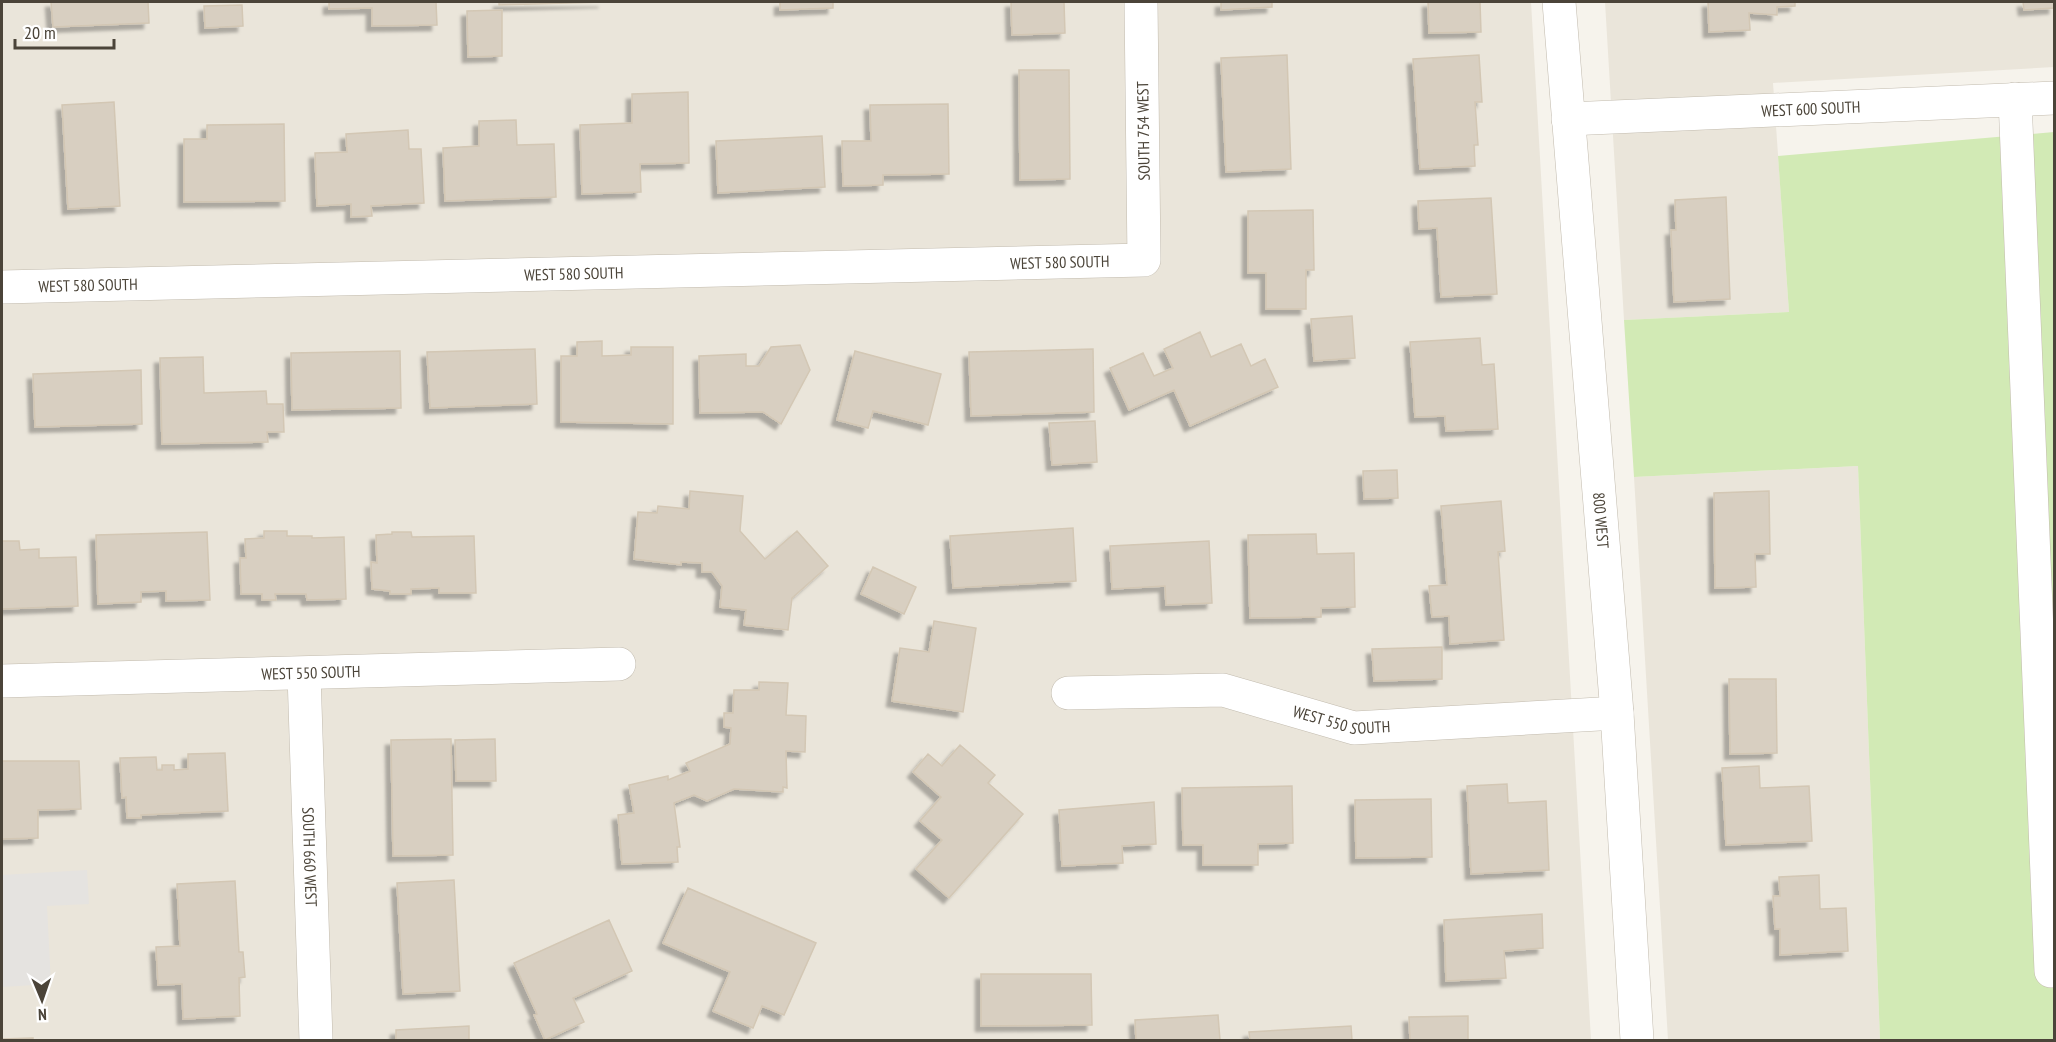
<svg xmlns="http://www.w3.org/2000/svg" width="2056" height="1042" font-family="'PT Sans Narrow',sans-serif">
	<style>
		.residential { fill: #eae5da }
		.green { fill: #d2eab5 }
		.parking { fill: #e5e3e0 }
		.building { fill: #d8cfc1; stroke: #d3c7b4; stroke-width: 1.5; filter: url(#shadow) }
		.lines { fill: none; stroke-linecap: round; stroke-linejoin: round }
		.minor-casing { stroke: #c2bbae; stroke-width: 34 }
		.tertiary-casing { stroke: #c2bbae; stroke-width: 34 }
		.minor { stroke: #fff; stroke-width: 33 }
		.tertiary { stroke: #fff; stroke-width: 33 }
		.labels { text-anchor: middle; stroke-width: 5; stroke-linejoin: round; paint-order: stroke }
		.street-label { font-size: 16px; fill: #4b4439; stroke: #fff }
	</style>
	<defs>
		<filter id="shadow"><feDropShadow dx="-5.5" dy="5.5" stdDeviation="1.5" flood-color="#0004"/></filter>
	</defs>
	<rect width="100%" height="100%" fill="#f6f3ec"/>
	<path class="residential" d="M2,2H1531L1591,1040H2Z
		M1605,2H2054V67L1773,83L1789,312L1624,320Z
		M1858,466L1880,1040H1668L1634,477Z"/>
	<path class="green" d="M2054,132V1040H1880L1858,466L1634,477L1624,320L1789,312L1778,156Z"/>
	<path class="parking" d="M87,870L89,904L47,906L51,984L2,987V875Z"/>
	<path class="building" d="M51,2H148L149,23L53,27Z
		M329,2H436L437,25L372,26V8L329,9Z
		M499,2H604L499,5Z
		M780,2H833V8L780,10Z
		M1011,2H1064L1065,33L1012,35Z
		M1221,2H1272V7L1221,10Z
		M1428,2H1480L1481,32L1429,33Z
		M1708,2H1795V6L1777,7V15L1749,13L1750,30L1709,32Z
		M2023,2H2054V8L2024,10Z
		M242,5L243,26L205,28L204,6Z
		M502,10V56L468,57L467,11Z
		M1287,55L1291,169L1226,172L1221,58Z
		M1479,55L1482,102H1475L1478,145H1474L1475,166L1420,169L1413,59Z
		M1019,70H1069L1070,179L1020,180Z
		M688,92L689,163L640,164L641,192L582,194L580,125L632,123V94Z
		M114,102L120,206L68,209L62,105Z
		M948,104L949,174L883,175V185L843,186L842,141H871L870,105Z
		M516,120L517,145L554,144L556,197L445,201L443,148L479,146V121Z
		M284,124L285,201L184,202V139H207V125Z
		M408,130L409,149H421L424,203L371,206L372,216L351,217V204L317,206L315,153L347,152L346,134Z
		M822,136L825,187L718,193L716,141Z
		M1726,197L1730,299L1674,302L1671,230H1676L1675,200Z
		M1491,198L1497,294L1441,297L1437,228L1419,229L1418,201Z
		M1313,210L1314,270H1306V309H1266V273H1248V211Z
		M1352,316L1355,358L1314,361L1311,319Z
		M1200,332L1211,357L1241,344L1251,366L1265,359L1278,387L1190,426L1174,390L1129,410L1110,368L1143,353L1154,376L1173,368L1164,349Z
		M1480,338L1482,365L1494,364L1498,429L1446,431L1445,416L1415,417L1410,342Z
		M602,341V356L631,355V347H673V424L561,422V356H577V342Z
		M800,345L810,370L781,424L763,412L700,413L699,356L746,354V366H759L771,347Z
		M535,349L537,404L430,408L427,352Z
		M1093,349L1094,412L971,416L969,352Z
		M400,351L401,408L292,410L291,353Z
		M855,351L941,374L928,425L873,411L868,428L837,420Z
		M203,357L204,393L266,391L267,404H283L284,432H267L268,442L162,444L160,358Z
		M141,370L142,424L35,427L33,374Z
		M1095,421L1097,462L1052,465L1049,423Z
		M1397,470L1398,498L1364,499L1363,471Z
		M690,491L743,496L740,531L765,559L797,531L828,566L792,598L788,630L744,625L746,610L720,607L722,586L712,572H702V563L681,562V565L634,559L638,512L657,513L658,506L689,509Z
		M1769,491L1770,554H1755L1756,587L1715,588L1714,493Z
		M1501,501L1505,551L1498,552L1504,640L1450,644L1449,616L1432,617L1429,586L1447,585L1441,506Z
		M1073,528L1076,581L953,588L950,536Z
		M264,531H287V536H312V538L344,537L346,599L307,600L306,594H275L276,600H262V594H241L240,558H246L245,539L264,538Z
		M207,532L210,600L166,601V591L141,592V602L98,604L96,535Z
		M392,532H411L412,537L474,536L476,593H439V588L411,589V594H390V591L372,589L371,562L377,563L376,535L392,534Z
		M1316,534L1317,554L1354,553L1355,607L1321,608V617L1250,618L1248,535Z
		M2,541H19L20,550L39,549V558L76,557L78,606L2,609Z
		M1209,541L1212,603L1166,605L1165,586L1112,589L1110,546Z
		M873,567L916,587L904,614L861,594Z
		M934,621L976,628L963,712L892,701L900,648L929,652Z
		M1442,647V679L1374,681L1372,649Z
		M1729,679H1776L1777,753L1730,754Z
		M759,682L788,683L786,715L806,716L805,752L786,751L787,788L783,787V792L734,789L707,801L694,795L674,803L680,847H677L678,862L622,864L618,815L634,813L629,785L668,776V780L690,771L686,763L730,744L731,728L724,727V713H733L734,690H759Z
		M451,739L453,855L393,856L391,740Z
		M495,739L496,781H456L455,740Z
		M960,745L995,775L988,783L1023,814L949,898L916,869L942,840L920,821L941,797L913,772L928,754L942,766Z
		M225,753L228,811L141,815V818H127L126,797L122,798L120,758L156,757L157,770H162V765H174V770L188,769V754Z
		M2,761H79L81,809L38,810V838L2,839Z
		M1759,766L1760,788L1809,786L1812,841L1726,845L1722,768Z
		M1507,784L1508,803L1546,801L1549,870L1471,874L1467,786Z
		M1292,786L1293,843L1258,844V865H1203V845H1183L1182,788Z
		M1431,799L1432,857L1356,858L1355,800Z
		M1154,802L1156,844L1122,846L1123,863L1062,866L1059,810Z
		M1819,875L1820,909L1846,908L1848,951L1780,955V929H1775L1773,896H1780L1779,877Z
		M454,880L460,991L403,994L397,883Z
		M235,881L239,952H243L245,977L239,978L240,1016L183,1019L182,984L158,985L156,947L180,946L177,884Z
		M688,888L816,943L784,1015L762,1006L753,1028L713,1011L730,972L663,943Z
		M1542,914L1543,948L1504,951L1506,978L1446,981L1444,920Z
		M609,920L632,971L573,998L584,1022L545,1040L534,1015L537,1014L514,963Z
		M981,974H1091L1092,1025L981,1026Z
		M1218,1015L1220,1040H1136L1135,1020Z
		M1468,1016V1040H1410L1409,1017Z
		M469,1026V1040H396V1030Z
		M1351,1026L1352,1040H1250L1249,1032Z
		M33,1038V1040H2V1039Z"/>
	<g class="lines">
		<g class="minor-casing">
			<g id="minor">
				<path d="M2015,99L2051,971"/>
				<path id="s1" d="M2,287L1144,260L1141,2"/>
				<path id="s2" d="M304,674L316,1040"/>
				<path id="s3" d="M2,681L619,664"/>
				<path id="s4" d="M1068,693L1223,690L1354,728L1617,713"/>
			</g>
		</g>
		<g class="tertiary-casing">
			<g id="tertiary">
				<path id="s5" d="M1559,2L1617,713L1637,1040"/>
				<path id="s6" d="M1568,119L2054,98"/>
			</g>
		</g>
		<use href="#minor" class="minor"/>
		<use href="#tertiary" class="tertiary"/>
	</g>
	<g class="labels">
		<g class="street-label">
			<text dy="6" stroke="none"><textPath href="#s6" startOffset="243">WEST 600 SOUTH</textPath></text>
			<text transform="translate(1143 131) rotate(-91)" y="6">SOUTH 754 WEST</text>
			<text dy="6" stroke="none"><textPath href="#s1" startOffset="1058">WEST 580 SOUTH</textPath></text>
			<text dy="6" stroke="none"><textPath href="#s1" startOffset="572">WEST 580 SOUTH</textPath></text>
			<text dy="6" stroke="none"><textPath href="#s1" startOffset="86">WEST 580 SOUTH</textPath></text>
			<text dy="6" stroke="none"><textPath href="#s5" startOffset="520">800 WEST</textPath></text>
			<text dy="6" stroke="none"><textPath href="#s3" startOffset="309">WEST 550 SOUTH</textPath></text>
			<text dy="6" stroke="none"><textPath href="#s4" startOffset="278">WEST 550 SOUTH</textPath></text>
			<text dy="6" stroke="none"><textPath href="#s2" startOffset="183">SOUTH 660 WEST</textPath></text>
		</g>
	</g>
	<rect width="2056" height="1042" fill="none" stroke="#4b4439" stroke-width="6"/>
	<g transform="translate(42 1000) rotate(178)" stroke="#ffffff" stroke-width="4.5" paint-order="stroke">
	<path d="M0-4.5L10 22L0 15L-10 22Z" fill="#4b4439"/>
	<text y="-9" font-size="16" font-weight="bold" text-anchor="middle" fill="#4b4439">N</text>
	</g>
	<path d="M15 39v9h99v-9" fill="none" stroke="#4b4439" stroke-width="3"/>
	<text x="24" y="39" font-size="18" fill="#4b4439" stroke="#ffffff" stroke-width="4.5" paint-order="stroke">20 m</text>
</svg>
